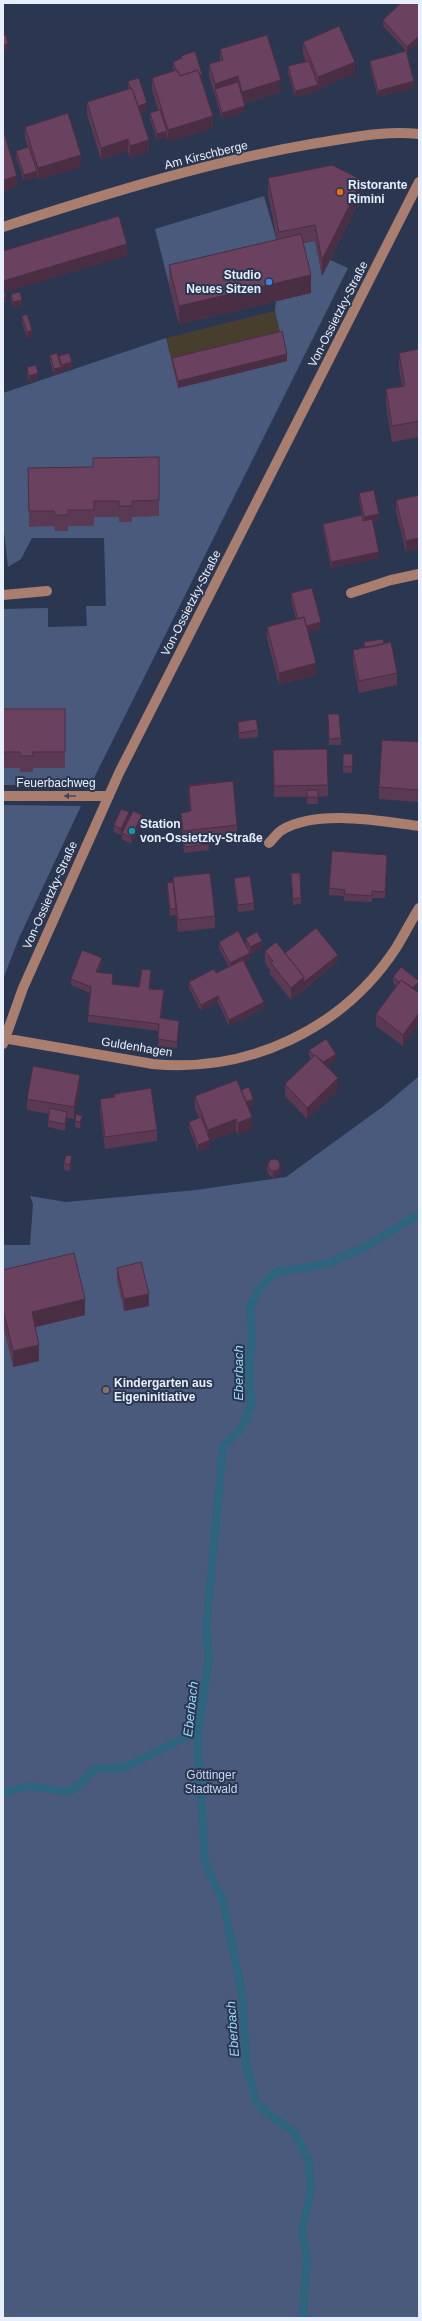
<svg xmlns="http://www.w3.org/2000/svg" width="422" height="2321" font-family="Helvetica,sans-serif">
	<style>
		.industrial { fill: #483e2d }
		.green { fill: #495a7d }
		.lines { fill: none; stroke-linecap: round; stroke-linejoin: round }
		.stream { stroke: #2d657e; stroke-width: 8 }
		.minor { stroke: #a97e6f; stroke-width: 10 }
		.wall { fill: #5b3953 }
		.shaded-wall { fill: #4a2e43 }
		.building { fill: #6a4260; stroke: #4a2e43 }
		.oneway { fill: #444557 }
		.food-dot { fill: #e8710a; stroke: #2b3751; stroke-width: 1.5 }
		.shop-dot { fill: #3f7fe0; stroke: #2b3751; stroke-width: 1.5 }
		.culture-dot { fill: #0f9aa8; stroke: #2b3751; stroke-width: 1.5 }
		.education-dot { fill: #8d6e63; stroke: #2b3751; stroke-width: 1.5 }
		.labels { text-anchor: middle; stroke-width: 4; stroke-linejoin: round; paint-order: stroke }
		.street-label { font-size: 12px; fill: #e8effc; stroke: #2b3751 }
		.poi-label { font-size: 12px; font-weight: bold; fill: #e8effc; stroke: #2b3751; text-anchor: start }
		.park-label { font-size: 12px; fill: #cbd8f3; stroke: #2b3751 }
		.water-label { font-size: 13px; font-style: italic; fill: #98dafb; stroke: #2b3751 }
	</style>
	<rect width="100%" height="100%" fill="#2b3751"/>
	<path class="industrial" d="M275,311L287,361L178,388L166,338Z"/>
	<path class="green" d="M264,196L279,248L315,241L322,275L330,260L348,268L93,780L89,785H3V609L48,608V627L87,626L86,606H106L104,538H32L21,559L8,567L3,523V393L166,338L178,387L287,361L275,311L276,301L179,324L155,229Z
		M3,805L81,806L19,938L3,979Z
		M419,1076V2318H3V1245H30L33,1204L30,1196L66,1202L196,1190L286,1177L385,1105Z"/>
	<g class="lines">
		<path class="stream" d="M3,1793L28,1786L69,1792L80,1784L94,1769L126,1767L198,1731
			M305,2318L303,2311L307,2257L302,2230L311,2190L309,2160L293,2131L268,2114L256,2101L247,2068L242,1993L223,1901L205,1863L198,1748V1731L209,1658L206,1629L223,1447L242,1427L251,1406L249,1367L252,1340L250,1308L259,1289L276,1272L326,1264L367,1246L419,1214"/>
		<path class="minor" d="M3,227C105,194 211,161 317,143C351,138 385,130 419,134
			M351,593L391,580L419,574
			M3,595L47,591
			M3,796H109
			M269,843C273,839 277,833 282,830C317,809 380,821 419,826
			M3,1038L153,1064C249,1073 343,1029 396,948C404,935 411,921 419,908
			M3,1044L23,988L119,773L419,182"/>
	</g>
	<path class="wall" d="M419,3V42L407,53V52L414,88L378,97L370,67V61L406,51L383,26V20Z
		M303,42L355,74L318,89V91L295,97L288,72V66L306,61L303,53Z
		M220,49L281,92L244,103L245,112L222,119L209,76V64L220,61Z
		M181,56L202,81L213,128L168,142L167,136V137L157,140L150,119V113L158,110L152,90V78L174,71L173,68V62L181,59Z
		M128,81L147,110L140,112L149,152L130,158L128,151L101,160L87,114V102L128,89Z
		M25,127L81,167L38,180L37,177L24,181L16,157V151L28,147L25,139Z
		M268,178L362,196L322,276L315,241L303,243L311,293L179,324L169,284V265L277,240L268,194Z
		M11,294L22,306L13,308L11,300Z
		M22,316L32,337L27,338L22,322Z
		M419,349V437L392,442L386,405V389L402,386L399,369V353Z
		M50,355L59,361V356L72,368L62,371L61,367V373L54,375L50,361Z
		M172,358L287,361L178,388L172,364Z
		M27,367L38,380L29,382L27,374Z
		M159,457V516L132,517V522H119V517H94V526H68V531H55L54,526L29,527L28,468L93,467Z
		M359,493L379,520L372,522L379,558L331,568L323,530V524L363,521L359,500Z
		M419,495L406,552L396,512V500Z
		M291,593L321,629L308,632L316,675L279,685L267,638V627L296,619L291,600Z
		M364,642L384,644L397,673V685L359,693L353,662V650L364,648Z
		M3,709H65V768H33V772H20V768H3Z
		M328,714L341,738V745H329Z
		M238,722L258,730V737L239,739L238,728Z
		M419,742V796V795L418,802L379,799V787Z
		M343,754L353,761L352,773H343Z
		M273,762L328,785V796L318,797V804H307V797H274Z
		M212,783L237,825V837L208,840L209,850L184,853L181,824V813L190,812L188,785Z
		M129,819L122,833L142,822L131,844L122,839V833L121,835L114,832V825Z
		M387,861L385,898H372V902L344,901V896L329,895V888Z
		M291,873L301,898V904L293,905Z
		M173,877L215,916V928L178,932L176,913V915L170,916L167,889V883L173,882Z
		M234,878L254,903V910L238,912L234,884Z
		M246,938L262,948L250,954L246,944Z
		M219,942L250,959L244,962L264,1008L229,1026L218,1002L201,1011L189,988V982L216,973L229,967L219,948Z
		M265,951L285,953L338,961L291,1000L270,974V970L265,963Z
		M102,964L99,972L113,981V984L139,987L151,976L150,989L164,997L161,1018L179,1027L177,1048L158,1046L159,1031L88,1022V1015L90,993L71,985V979Z
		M393,977L419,987L416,990L403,1046L376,1026V1014L396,986L393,983Z
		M309,1050L336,1060L326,1066L338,1090L307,1119L285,1096V1084L311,1059L309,1056Z
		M80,1087L74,1119L67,1118L65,1131L48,1127V1121L49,1114L27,1110V1099Z
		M241,1090L253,1106L248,1108L252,1129L238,1135L236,1131L210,1141V1147L198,1151L189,1128V1122L199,1118L195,1108V1096Z
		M100,1099L157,1130V1141L105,1149L100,1111Z
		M75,1121L82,1122L80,1129L75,1127Z
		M64,1163H72L70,1171L64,1170Z
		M267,1164L281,1172L278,1176L273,1178L269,1175L267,1170Z
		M117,1268L149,1306L124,1311L117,1280Z
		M3,1270L85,1315L35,1327L39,1361L13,1367L3,1325Z"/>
	<path class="shaded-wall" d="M419,36V42L407,53V47Z
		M8,44V50L3,52V45Z
		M355,62V74L318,89V91L295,97V91L318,85V77Z
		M202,74V81L180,88V82Z
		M238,76V88L215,89V84Z
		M281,80V92L242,103V92Z
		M414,81V88L378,97V91Z
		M147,103V110L136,113V107Z
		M245,106V112L222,119V113Z
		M213,116V128L168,142V130Z
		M167,131V137L157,140V134Z
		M128,139V151L101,160V148Z
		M149,140V152L130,158V146Z
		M81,155V167L38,180V168Z
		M37,171V177L24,181V175Z
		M17,176V187L3,192V180Z
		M362,180V196L322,276V260Z
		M127,244V256L3,293V281Z
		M311,275V293L179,324V306Z
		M6,297V303L3,304V298Z
		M22,300V306L13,308V302Z
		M32,330V337L27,338V332Z
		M287,354V361L178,388V381Z
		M72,362V368L62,371V365Z
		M61,367V373L54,375V369Z
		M38,373V380L29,382V376Z
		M379,514V520L364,524V517Z
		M419,538V549L406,552V541Z
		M379,552V558L331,568V562Z
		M321,622V629L305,633V627Z
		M316,663V675L279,685V673Z
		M129,812V819L121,835V829Z
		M142,815V822L131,844V837Z
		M262,941V948L250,954V947Z
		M250,953V959L230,970V963Z
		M338,955V961L304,988V982Z
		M102,958V964L96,978V972Z
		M151,970V976L149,995V989Z
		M304,977V988L291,1000V988Z
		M419,981V987L410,997V991Z
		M164,990V997L160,1025V1018Z
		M218,996V1002L201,1011V1005Z
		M264,1002V1008L229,1026V1020Z
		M419,1013V1025L403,1046V1035Z
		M179,1021V1027L177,1048V1042Z
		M336,1054V1060L320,1071V1064Z
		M80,1075V1087L74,1119V1107Z
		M338,1078V1090L307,1119V1108Z
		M253,1099V1106L244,1109V1103Z
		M67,1112V1118L65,1131V1124Z
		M82,1116V1122L80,1129V1122Z
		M252,1117V1129L238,1135V1123Z
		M236,1119V1131L210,1141V1147L198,1151V1145L208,1141V1130Z
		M72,1156V1163L70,1171V1165Z
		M281,1165V1172L278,1176L273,1178V1171Z
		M149,1294V1306L124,1311V1299Z
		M85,1299V1315L32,1328V1312Z
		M39,1345V1361L13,1367V1351Z"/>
	<path class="building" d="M401,3H419V36L407,47L383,20Z
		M339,26L355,62L318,77L303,42Z
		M6,35L8,44L3,45V36Z
		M267,35L281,80L242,92L238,76L215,84L209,64L223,60L220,49Z
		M195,51L202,74L200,75L198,70L180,76L177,70H176L173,62L182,58L181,56Z
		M406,51L414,81L378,91L370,61Z
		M309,61L318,85L295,91L288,66Z
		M177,70L180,76L198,70L213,116L168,130L152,78Z
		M139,78L147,103L138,106L132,88H130L128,81Z
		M238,82L245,106L222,113L215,89Z
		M132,88L149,140L130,146L128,139L101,148L87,102Z
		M160,110L167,131L157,134L150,113Z
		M68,113L81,155L38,168L25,127Z
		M3,133H4L17,176L3,180Z
		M29,147L37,171L24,175L16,151Z
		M332,165L362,180L322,260L315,225L279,232L268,178Z
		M119,216L127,244L3,281V251Z
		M301,234L311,275L179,306L169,265Z
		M3,286L6,297L3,298Z
		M20,292L22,300L13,302L11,294Z
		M27,314L32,330L27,332L22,316Z
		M282,331L287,354L178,381L172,358Z
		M419,349V421L392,426L386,389L405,386L399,353Z
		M57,353L61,367L54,369L50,355Z
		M69,353L72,362L62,365L59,356Z
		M36,365L38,373L29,376L27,367Z
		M159,457V500L132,501V506H119V501H94V510H68V515H55L54,511H29L28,468L93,467V458Z
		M374,490L379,514L364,517L359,493Z
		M419,495V538L406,541L396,500Z
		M362,515L363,521L372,519L379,552L331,562L323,524Z
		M312,588L321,622L306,626L304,617L298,619L291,593Z
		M304,617L316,663L279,673L267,627Z
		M383,639L384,644L365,648L364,642Z
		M391,642L397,673L359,681L353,650Z
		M3,709H65V752H33V756H20V752H3Z
		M328,714H339L341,738L329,739Z
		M256,719L258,730L239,733L238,722Z
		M382,740L419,742V780L418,790L379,787Z
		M327,749L328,785L274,786L273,750Z
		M343,754H353L352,767L343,766Z
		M233,781L237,825L183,831L181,813L191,811L189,786Z
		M212,782V783L189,786V791L188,785Z
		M307,790H318V797H307Z
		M121,809L129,812L121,829L114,825Z
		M133,811L142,815L131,837L122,833Z
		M208,834L209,844L184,847L183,837Z
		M332,851L387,855L385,892L372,891V896L344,894L345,890L329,888Z
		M210,873L215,916L178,920L173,877Z
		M291,873H300L301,898L293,899Z
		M250,876L254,903L238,905L234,878Z
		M173,882L176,909H170L167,883Z
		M316,928L338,955L304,982V977L285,953Z
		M238,931L250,953L230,963L219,942Z
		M257,932L262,941L250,947L246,938Z
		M276,942L304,977L291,988L270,962L273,961L265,951Z
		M82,950L102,958L96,972L113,974L112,984L139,987L142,969L151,970L149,989L164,990L160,1018L179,1021L177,1042L158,1039L159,1024L88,1015L91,987L71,979Z
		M243,960L264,1002L229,1020L218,996L201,1005L189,982L214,969L216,973Z
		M401,967L419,981L413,988L401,980L399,982L393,977Z
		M401,980L419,993V1013L403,1035L376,1014Z
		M326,1039L336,1054L323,1062L315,1055L314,1056L309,1050Z
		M315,1055L338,1078L307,1108L285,1084Z
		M33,1066L80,1075L74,1107L27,1099Z
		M237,1080L252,1117L238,1123L236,1119L208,1130L195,1096Z
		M249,1087L253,1099L246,1102L241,1090Z
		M151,1088L157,1130L105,1137L100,1099L115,1097L114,1094Z
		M50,1108L67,1112L65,1124L48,1121Z
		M76,1114L82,1116L80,1122L75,1121Z
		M201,1117L210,1140L198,1145L189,1122Z
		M66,1155L72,1156L70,1165L64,1163Z
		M268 1165a6 6 0 1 1 12 0a6 6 0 1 1-12 0Z
		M74,1253L85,1299L32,1312L39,1345L13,1351L3,1309V1270Z
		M141,1262L149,1294L124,1299L117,1268Z"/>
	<defs><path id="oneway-solid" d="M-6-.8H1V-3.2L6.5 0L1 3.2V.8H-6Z"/></defs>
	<use class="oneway" href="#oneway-solid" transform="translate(70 796) rotate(180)"/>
	<circle class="food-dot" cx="340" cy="192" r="4"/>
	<circle class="shop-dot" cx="269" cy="282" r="4"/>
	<circle class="culture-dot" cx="132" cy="831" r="4"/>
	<circle class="education-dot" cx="106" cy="1390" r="4"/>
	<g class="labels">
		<g class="street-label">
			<text transform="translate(206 155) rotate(-14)" y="4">Am Kirschberge</text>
			<text transform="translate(338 314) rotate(-63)" y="4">Von-Ossietzky-Straße</text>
			<text transform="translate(191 603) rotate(-63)" y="4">Von-Ossietzky-Straße</text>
			<text x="56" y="787">Feuerbachweg</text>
			<text transform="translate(50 895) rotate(-66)" y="4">Von-Ossietzky-Straße</text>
			<text transform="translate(137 1047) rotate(9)" y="4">Guldenhagen</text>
		</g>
		<g class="poi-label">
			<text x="348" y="189">Ristorante<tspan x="348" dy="14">Rimini</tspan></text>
			<text x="261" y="279" text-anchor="end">Studio<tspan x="261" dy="14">Neues Sitzen</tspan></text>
			<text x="140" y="828">Station<tspan x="140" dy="14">von-Ossietzky-Straße</tspan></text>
			<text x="114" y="1387">Kindergarten aus<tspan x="114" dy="14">Eigeninitiative</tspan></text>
		</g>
		<g class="park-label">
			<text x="211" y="1779">Göttinger<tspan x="211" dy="14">Stadtwald</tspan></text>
		</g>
		<g class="water-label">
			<text transform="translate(238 1373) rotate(-90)" y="5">Eberbach</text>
			<text transform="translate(190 1709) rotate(-84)" y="5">Eberbach</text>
			<text transform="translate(232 2029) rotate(-94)" y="5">Eberbach</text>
		</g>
	</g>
	<rect width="422" height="2321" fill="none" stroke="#e8effc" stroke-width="8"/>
</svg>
